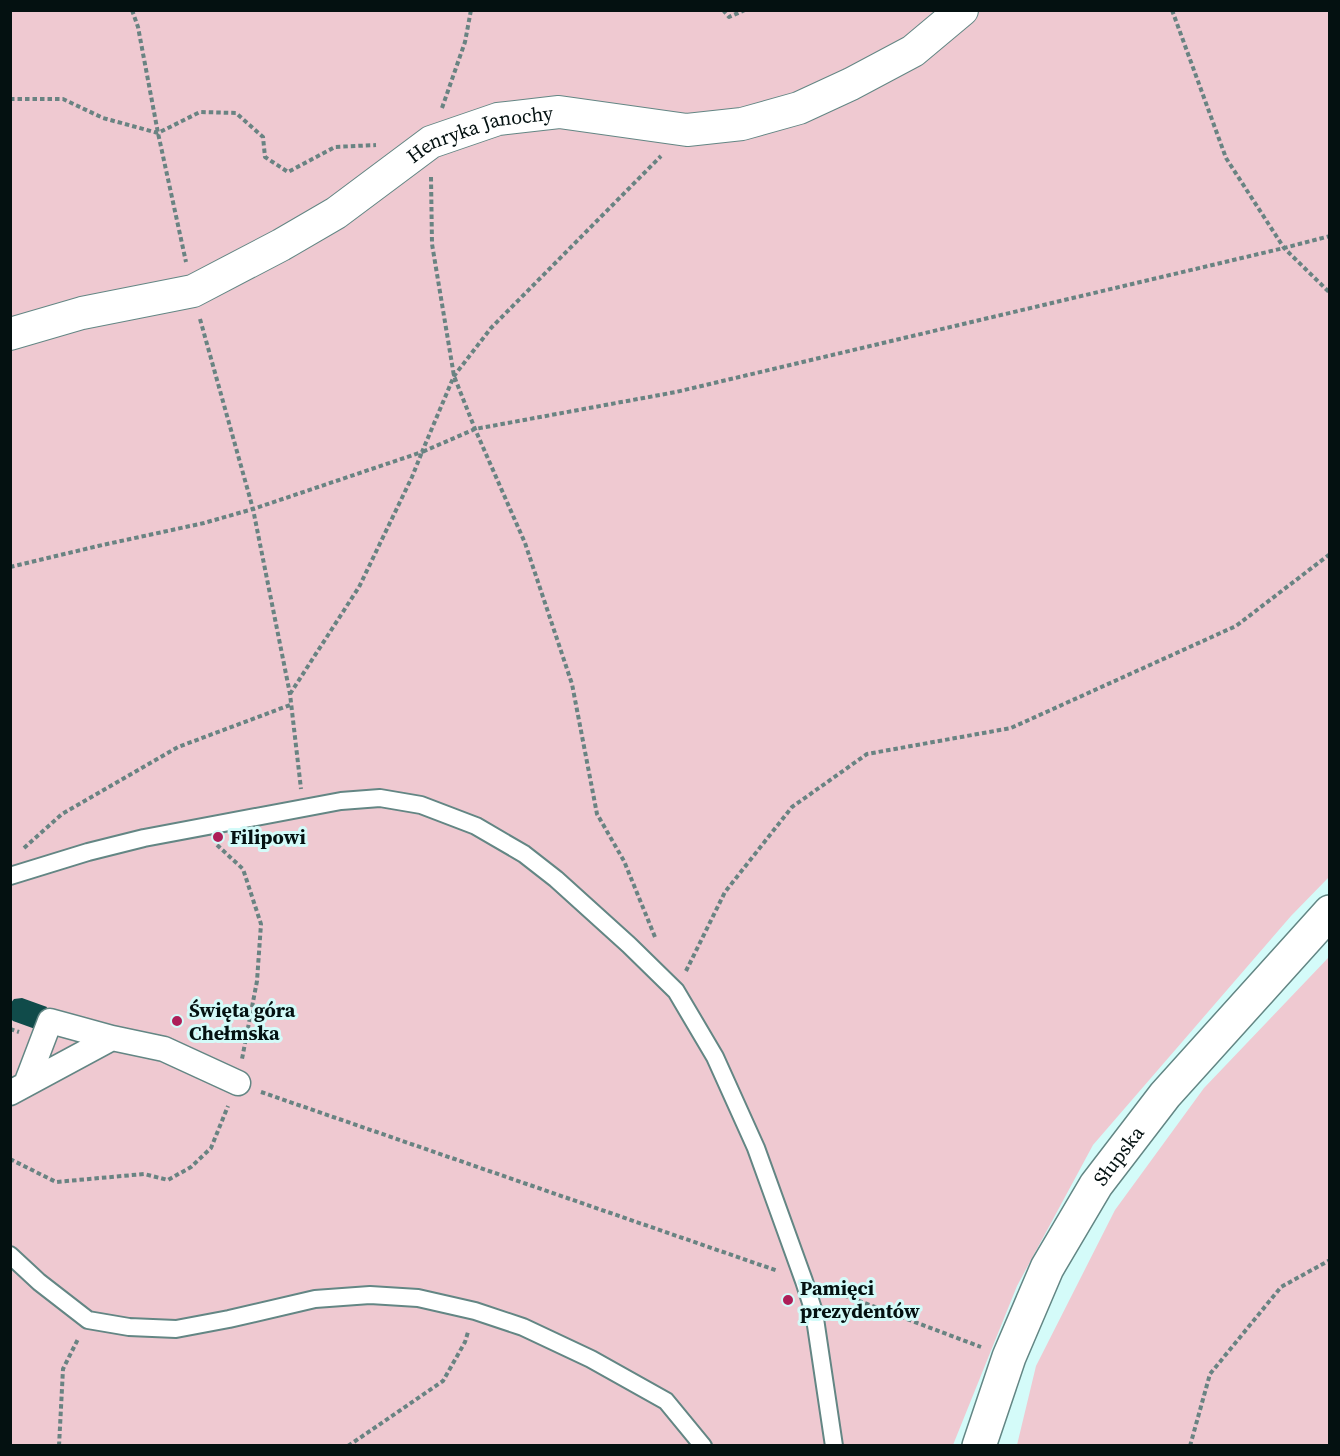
<svg xmlns="http://www.w3.org/2000/svg" width="1340" height="1456" font-family="'Source Serif 4',serif">
	<style>
		.green { fill: #efc9d1 }
		.building { fill: #104b4a }
		.lines { fill: none; stroke-linecap: round; stroke-linejoin: round }
		.service-casing { stroke: #638684; stroke-width: 20 }
		.pedestrian-casing { stroke: #638684; stroke-width: 27 }
		.minor-casing { stroke: #638684; stroke-width: 34 }
		.tertiary-casing { stroke: #638684; stroke-width: 36 }
		.path { stroke: #698382; stroke-width: 4; stroke-dasharray: 4.5 3; stroke-linecap: butt }
		.service { stroke: #fff; stroke-width: 16 }
		.pedestrian { stroke: #fff; stroke-width: 24 }
		.minor { stroke: #fff; stroke-width: 32 }
		.tertiary { stroke: #fff; stroke-width: 33 }
		.poi-dot { fill: #ad1e58; stroke: #d4fbf9; stroke-width: 2 }
		.labels { text-anchor: middle; stroke-width: 6; stroke-linejoin: round; paint-order: stroke }
		.street-label { font-size: 20px; fill: #041111; stroke: #d4fbf9 }
		.poi-label { font-size: 20px; font-weight: bold; fill: #041111; stroke: #d4fbf9; text-anchor: start }
	</style>
	<rect width="100%" height="100%" fill="#d4fbf9"/>
	<path class="green" d="M10,11H1329V877L1291,916L1093,1145L1017,1286L953,1445H11Z
		M1329,957V1445H1017L1036,1366L1115,1210L1204,1088Z"/>
	<path class="building" d="M22,998L47,1007L38,1030L13,1021L10,1018V1004L14,999Z"/>
	<g class="lines">
		<g class="service-casing">
			<path id="service" d="M10,876L88,852L144,838L341,801L380,798L421,805L476,826L524,854L556,879L629,945L676,991L715,1057L756,1148L804,1281L814,1312L834,1446
				M10,1255L39,1282L88,1320L129,1327L176,1329L229,1319L315,1299L370,1295L418,1298L475,1311L523,1327L591,1359L666,1401L703,1446"/>
		</g>
		<g class="pedestrian-casing">
			<path id="pedestrian" d="M26,1084L50,1021L112,1038
				M10,1093L112,1038L164,1049L238,1083"/>
		</g>
		<g class="minor-casing">
			<g id="minor">
				<path id="s1" d="M10,334L82,313L193,291L281,245L336,213L431,142L498,119L559,112L687,130L742,124L799,108L851,84L913,51L962,10"/>
			</g>
		</g>
		<g class="tertiary-casing">
			<g id="tertiary">
				<path id="s2" d="M979,1446L1009,1357L1047,1268L1096,1185L1165,1095L1330,912"/>
			</g>
		</g>
		<path class="path" d="M132,10L138,27L158,133L186,262
			M723,10L729,17L745,10
			M1172,10L1226,158L1284,248L1330,293
			M10,99H63L103,118L158,133L200,112L236,113L263,137L265,157L288,172L335,147L376,145
			M442,108L465,42L471,10
			M431,177L432,244L454,376L475,429L525,543L572,684L597,814L624,861L655,937
			M200,319L253,509L290,694L301,789
			M10,567L98,546L204,523L253,509L422,452L454,376L491,328L661,156
			M290,694L359,587L412,477L422,452L475,429L676,392L1284,248L1330,236
			M217,845L243,869L261,924L257,981L242,1059
			M24,848L62,814L178,747L290,705
			M686,971L725,892L792,807L867,754L1011,728L1236,626L1330,554
			M10,1029L19,1032
			M261,1092L778,1271
			M10,1159L56,1182L144,1174L168,1180L191,1167L211,1148L228,1106
			M830,1290L981,1347
			M59,1446L63,1369L78,1339
			M348,1446L443,1381L465,1342L468,1332
			M1190,1446L1210,1374L1281,1287L1330,1260"/>
		<use href="#service" class="service"/>
		<use href="#pedestrian" class="pedestrian"/>
		<use href="#minor" class="minor"/>
		<use href="#tertiary" class="tertiary"/>
	</g>
	<g class="poi-dot">
		<circle cx="218" cy="837" r="6"/>
		<circle cx="177" cy="1021" r="6"/>
		<circle cx="788" cy="1300" r="6"/>
	</g>
	<g class="labels">
		<g class="street-label">
			<text dy="7" stroke="none"><textPath href="#s1" startOffset="519">Henryka Janochy</textPath></text>
			<text dy="7" stroke="none"><textPath href="#s2" startOffset="324">Słupska</textPath></text>
		</g>
		<g class="poi-label">
			<text x="230" y="844">Filipowi</text>
			<text x="189" y="1017">Święta góra<tspan x="189" dy="23">Chełmska</tspan></text>
			<text x="800" y="1295">Pamięci<tspan x="800" dy="23">prezydentów</tspan></text>
		</g>
	</g>
	<rect width="1340" height="1456" fill="none" stroke="#041111" stroke-width="24"/>
</svg>
